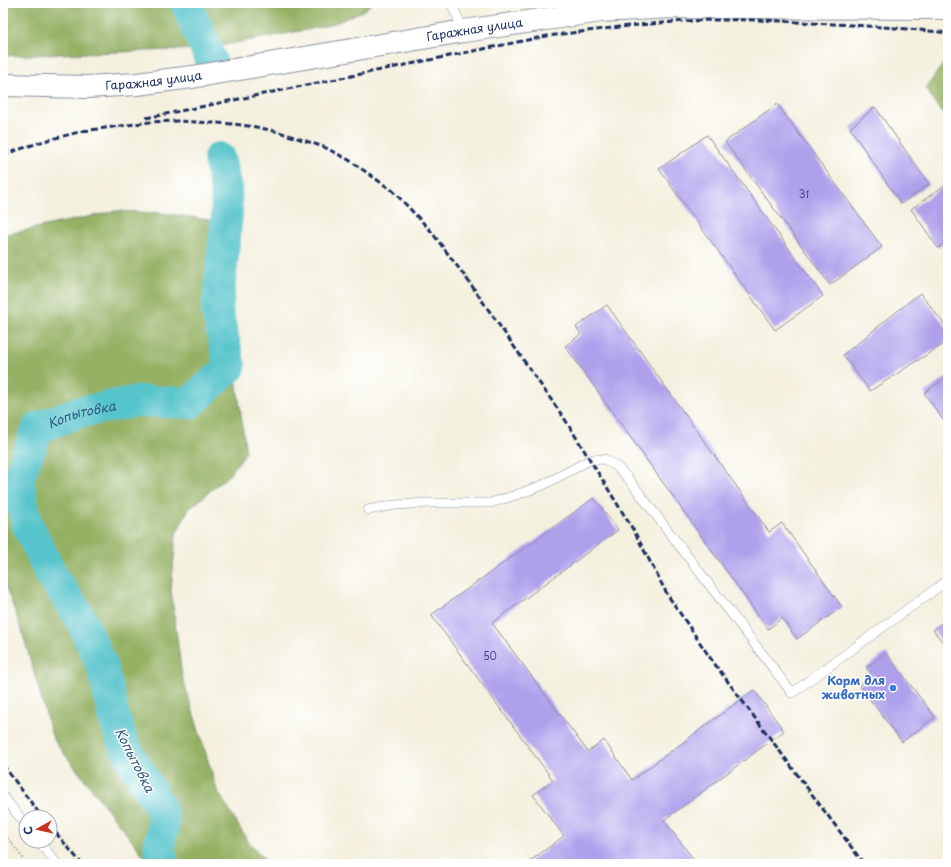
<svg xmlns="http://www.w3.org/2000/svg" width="951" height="867" font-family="'Playpen Sans',sans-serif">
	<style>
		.forest { fill: #94b163; stroke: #587060 }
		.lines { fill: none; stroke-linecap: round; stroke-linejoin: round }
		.river { stroke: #57c4cb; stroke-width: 32 }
		.building { fill: #afa0ec }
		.service-casing { stroke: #88909e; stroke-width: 10 }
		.tertiary-casing { stroke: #88909e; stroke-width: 24 }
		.path { stroke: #88909e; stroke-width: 2.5; stroke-dasharray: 1 3; stroke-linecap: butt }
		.service { stroke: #fff; stroke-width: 9 }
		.tertiary { stroke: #fff; stroke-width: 22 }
		.rail { stroke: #1b2f5e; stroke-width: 3; stroke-dasharray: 6 3; stroke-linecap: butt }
		.shop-dot { fill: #3f7fe0; stroke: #fff; stroke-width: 1.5 }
		.labels { text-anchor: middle; stroke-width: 3; stroke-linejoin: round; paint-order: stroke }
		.number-label { font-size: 10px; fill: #404b82 }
		.street-label { font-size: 12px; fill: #1b2f5e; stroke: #fff }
		.shop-label { font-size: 12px; font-weight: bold; fill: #366cbe; stroke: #fff; text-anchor: end }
		.water-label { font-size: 13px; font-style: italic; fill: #2d5c7f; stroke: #fff }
	</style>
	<rect width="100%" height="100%" fill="#fff"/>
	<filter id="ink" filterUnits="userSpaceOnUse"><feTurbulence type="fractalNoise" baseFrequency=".025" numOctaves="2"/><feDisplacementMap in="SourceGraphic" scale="8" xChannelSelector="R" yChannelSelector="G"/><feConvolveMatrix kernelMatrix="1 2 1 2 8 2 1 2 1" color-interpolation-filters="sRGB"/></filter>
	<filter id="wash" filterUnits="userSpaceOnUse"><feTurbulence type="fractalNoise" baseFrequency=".012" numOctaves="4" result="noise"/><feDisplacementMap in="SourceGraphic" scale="16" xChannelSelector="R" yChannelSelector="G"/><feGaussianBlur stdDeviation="0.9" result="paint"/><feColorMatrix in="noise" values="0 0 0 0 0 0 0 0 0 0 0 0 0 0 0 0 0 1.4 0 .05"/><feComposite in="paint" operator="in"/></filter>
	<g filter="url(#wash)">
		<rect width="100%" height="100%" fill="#f4f0de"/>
		<path class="forest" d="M3,3H372L364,10L338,22L311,29L203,49L3,56Z
			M943,64L948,65V115L940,111L926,88Z
			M116,211L162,213L209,220L231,229L227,310L246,452L230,474L188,510L176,534L171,591L182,676L217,790L247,840L269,864H150L53,739L22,631L3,579V235Z"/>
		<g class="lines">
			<g class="river">
				<path d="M186,3L211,60"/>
				<path id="s1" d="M163,864L159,847L164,822L160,807L125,747L116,724L102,666L80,617L53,578L27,524L18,479L38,428L76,413L138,401L190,403L230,367L217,311L227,214L226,189L219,158"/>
			</g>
		</g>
		<g id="blocks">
			<path class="building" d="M777,104L882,247L830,285L725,142Z
				M875,107L929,184L901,204L850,128Z
				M707,135L823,296L775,330L659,169Z
				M948,183V241L938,248L911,209Z
				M920,293L948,329V341L870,391L843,355Z
				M607,305L769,532L782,523L842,607L797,639L782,618L768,629L565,346L581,334L576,327Z
				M948,376V427L924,393Z
				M594,498L618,530L492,623L588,752L604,740L632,780L754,690L784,731L664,820L697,864H526L564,836L533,795L553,780L431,615Z
				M948,618V649L933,630Z
				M886,653L935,717L902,742L859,685L872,675L866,668Z"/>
		</g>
	</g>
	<g filter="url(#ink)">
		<use href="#blocks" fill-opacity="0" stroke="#88909e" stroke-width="1"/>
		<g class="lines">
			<g class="service-casing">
				<path id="service" d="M451,3L464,31
					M368,510L395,505L429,503H490L516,495L543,485L590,460L604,459L616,466L627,477L792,693L948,580
					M3,796L26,825
					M39,841L57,864"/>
			</g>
			<g class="tertiary-casing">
				<g id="tertiary">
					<path id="s2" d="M3,85L87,87L137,84L192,77L464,31L601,11L672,7L948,8"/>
				</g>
			</g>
			<path class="path" d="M3,832L27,864"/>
			<use href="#service" class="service"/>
			<use href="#tertiary" class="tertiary"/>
			<path class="rail" d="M146,118L547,36C606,29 665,20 725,20C754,19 783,21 812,23C858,25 903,28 948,33
				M83,131L150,122L177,121L234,124L256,127L279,132L324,147L349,160L393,191L430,230L467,279L566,421L634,531L667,594L711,659L864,864
				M3,155L44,141L87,130
				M3,765L42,817
				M50,826L82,864"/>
		</g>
	</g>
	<circle class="shop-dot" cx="893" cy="688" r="4"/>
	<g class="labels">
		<g class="number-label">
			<text x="804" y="198">31</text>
			<text x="490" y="660">50</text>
		</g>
		<g class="street-label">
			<text dy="4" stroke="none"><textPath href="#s2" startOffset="476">Гаражная улица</textPath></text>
			<text dy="4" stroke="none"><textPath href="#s2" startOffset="151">Гаражная улица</textPath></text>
		</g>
		<g class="shop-label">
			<text x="885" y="685">Корм для<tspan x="885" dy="14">животных</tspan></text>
		</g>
		<g class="water-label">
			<text dy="5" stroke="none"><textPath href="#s1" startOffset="520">Копытовка</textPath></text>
			<text transform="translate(135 760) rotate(63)" y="5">Копытовка</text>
		</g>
	</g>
	<rect width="951" height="867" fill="none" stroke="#fff" stroke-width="16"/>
	<g transform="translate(38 829) rotate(262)"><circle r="19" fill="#ffffff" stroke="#a4acbf"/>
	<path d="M0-3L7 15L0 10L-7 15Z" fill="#c8321e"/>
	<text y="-6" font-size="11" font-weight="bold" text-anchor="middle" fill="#1b2f5e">С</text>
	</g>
</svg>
